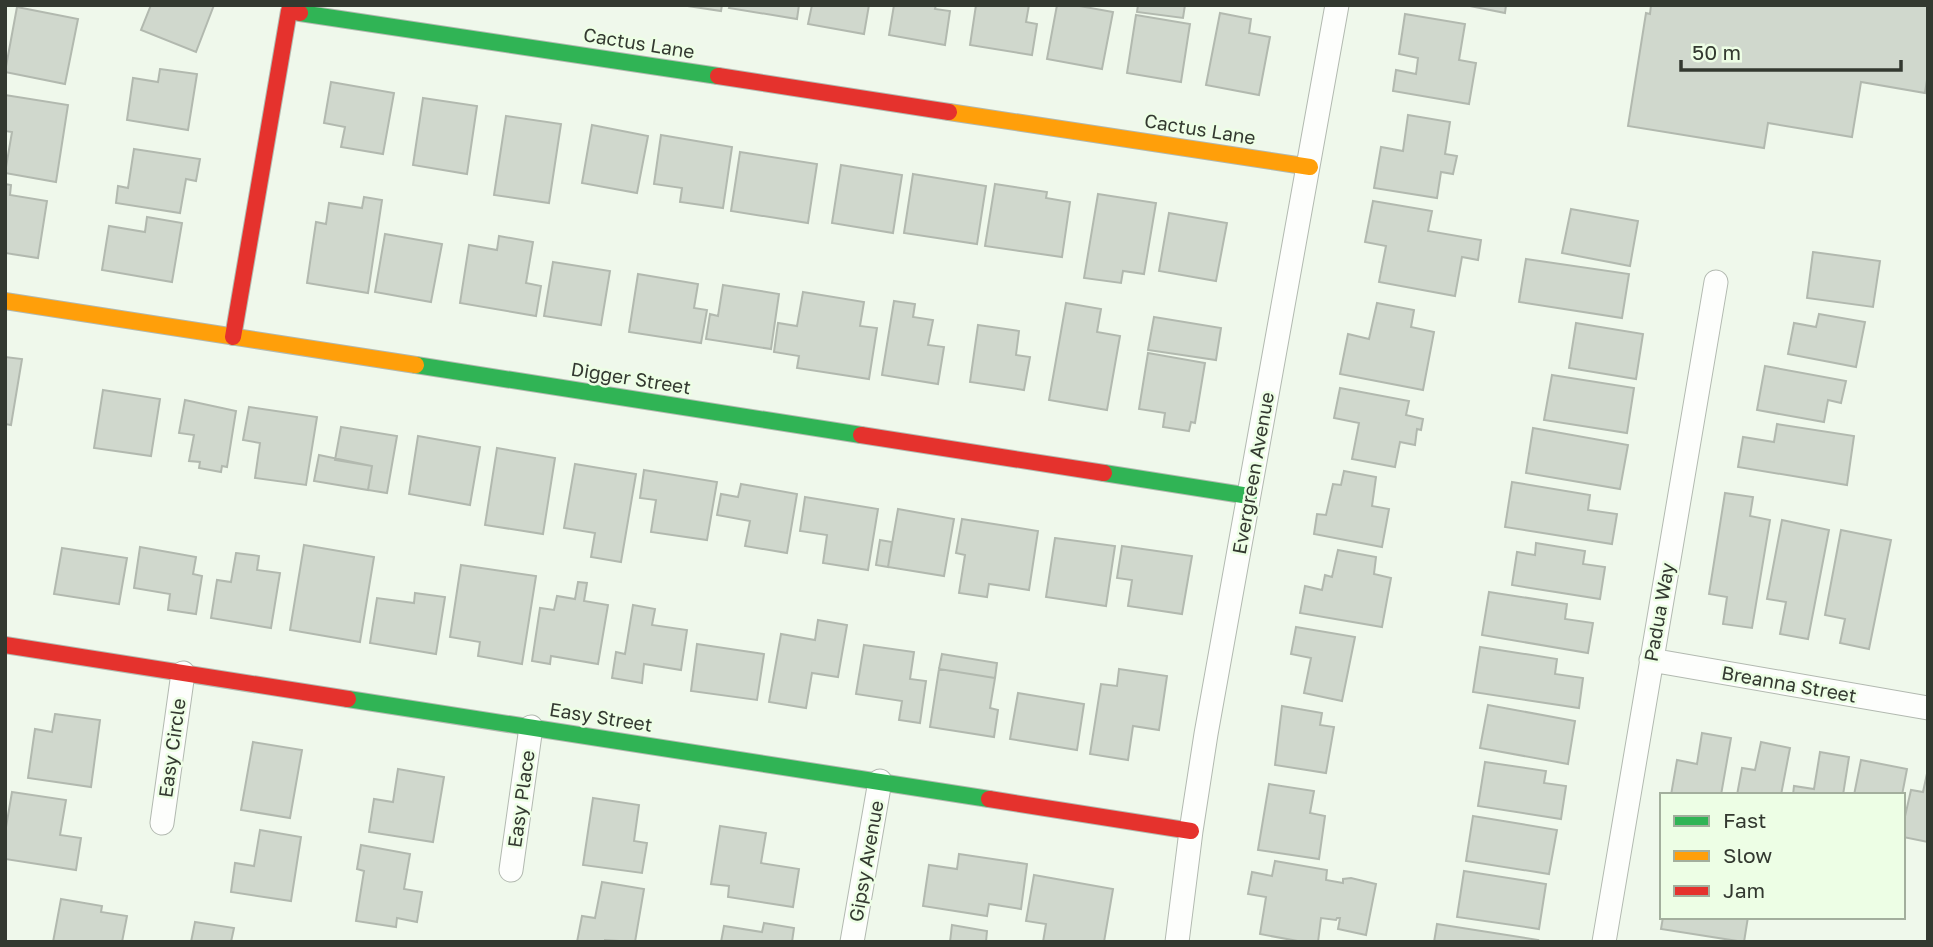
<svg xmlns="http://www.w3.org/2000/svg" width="1933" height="947" font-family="'Golos Text',sans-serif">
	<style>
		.building { fill: #d0d8cd; stroke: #b2b9af; stroke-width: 2 }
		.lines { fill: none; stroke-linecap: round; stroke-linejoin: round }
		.street-casing { stroke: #b2b9b0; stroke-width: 25 }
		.fast-casing { stroke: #b2b9b0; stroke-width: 18 }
		.slow-casing { stroke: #b2b9b0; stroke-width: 18 }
		.jam-casing { stroke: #b2b9b0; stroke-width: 18 }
		.street { stroke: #fdfefc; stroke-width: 23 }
		.fast { stroke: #30b455; stroke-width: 16 }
		.slow { stroke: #ff9f0a; stroke-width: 16 }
		.jam { stroke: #e5322d; stroke-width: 16 }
		.labels { text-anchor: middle; stroke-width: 5; stroke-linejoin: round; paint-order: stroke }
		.street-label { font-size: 19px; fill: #333930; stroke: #edfee5 }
	</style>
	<rect width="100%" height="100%" fill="#eff8eb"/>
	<path class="building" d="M151,5H214L196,52L141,30Z
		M681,5H722L721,11Z
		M730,5H799L797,19L729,8Z
		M812,5H869L864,34L808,24Z
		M894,5H936L935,9L950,11L945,45L889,35Z
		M976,5H1029L1026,22L1037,24L1032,55L970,45Z
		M1057,5H1074L1113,12L1102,69L1047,59Z
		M1138,5H1185L1183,18L1137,12Z
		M1465,5H1506L1505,13Z
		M1651,5H1928V73L1925,93L1861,82L1852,137L1768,123L1764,148L1628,126L1646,13L1650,14Z
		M17,7L78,19L65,84L5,72Z
		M1220,13L1251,19L1249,33L1270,37L1259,95L1206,85Z
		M1405,14L1465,24L1459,60L1476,63L1469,104L1393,91L1396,70L1416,74L1418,58L1399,54Z
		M1136,15L1190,24L1181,82L1127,73Z
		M160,69L197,74L188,130L127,120L133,78L158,82Z
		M331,82L394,93L383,154L341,147L345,127L324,123Z
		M5,95L68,105L56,182L5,173L12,132L5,131Z
		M423,98L477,106L467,174L413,165Z
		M1408,115L1450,122L1445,154L1457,156L1453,174L1441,172L1437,198L1374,188L1381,147L1403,151Z
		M506,116L561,124L549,203L494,195Z
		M592,125L648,136L637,193L582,183Z
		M661,135L732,147L723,208L680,202L682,188L654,184Z
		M134,149L200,159L196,181L186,179L180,213L116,203L118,186L128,188Z
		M740,152L817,164L808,223L731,211Z
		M841,165L902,175L893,233L832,223Z
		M913,174L986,186L977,244L904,233Z
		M5,184L11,185L10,195L47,201L38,258L5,253Z
		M995,184L1047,192L1046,198L1070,202L1062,257L985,246Z
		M1098,194L1156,203L1144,274L1123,271L1121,283L1084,278Z
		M364,197L382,200L368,293L307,283L316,222L326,224L329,203L362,208Z
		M1373,201L1432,211L1428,231L1481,240L1478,260L1462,257L1455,296L1379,282L1386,246L1365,242Z
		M1571,209L1638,221L1630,266L1562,253Z
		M1169,213L1227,223L1216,281L1159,271Z
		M147,217L182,223L172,282L102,270L109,226L145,232Z
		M385,234L442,244L431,302L375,292Z
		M499,236L533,242L526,283L541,286L536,316L460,303L469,245L497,250Z
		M1813,252L1880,261L1873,307L1807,298Z
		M1526,259L1629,274L1622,318L1519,302Z
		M553,262L610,271L601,325L544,316Z
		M638,274L698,284L694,308L707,310L701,343L629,332Z
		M723,285L779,294L771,349L706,339L710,314L718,316Z
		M803,292L864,302L860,326L877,328L869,379L797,368L799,356L774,352L778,323L797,326Z
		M894,301L915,304L913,317L933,320L928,345L944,347L938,384L882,375Z
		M1066,303L1101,309L1097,332L1120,336L1107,410L1049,400Z
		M1377,303L1414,310L1411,327L1434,332L1423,390L1340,374L1348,334L1369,339Z
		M1819,314L1865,322L1856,367L1788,354L1794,323L1816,327Z
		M1154,317L1221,328L1216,360L1148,350Z
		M1576,323L1643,334L1636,379L1569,368Z
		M978,325L1019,331L1016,355L1030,357L1024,390L970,382Z
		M1148,353L1205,363L1195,423L1191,422L1189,431L1163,427L1165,413L1139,409Z
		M5,357L22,359L11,425L5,424Z
		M1765,366L1846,381L1841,403L1828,400L1824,422L1757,410Z
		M1552,375L1634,388L1627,433L1544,420Z
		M1340,388L1409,401L1406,415L1423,419L1421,430L1417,429L1415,445L1400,442L1395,467L1352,459L1359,423L1334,418Z
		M103,390L160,399L151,456L94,448Z
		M185,400L236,411L227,467L222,466L221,472L199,468L200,462L189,461L194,435L179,433Z
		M249,407L317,417L306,485L255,478L260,443L243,440Z
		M1777,424L1854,436L1847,485L1738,467L1743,437L1774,442Z
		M341,427L397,436L387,493L368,490L372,466L335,460Z
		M1533,428L1628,445L1620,489L1526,473Z
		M418,436L480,447L470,505L409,494Z
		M497,448L555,458L543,534L485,525Z
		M319,455L372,466L368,490L314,481Z
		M575,464L636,474L621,562L591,557L595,533L564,528Z
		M644,470L717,482L707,540L651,532L656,500L640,498Z
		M1344,471L1376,477L1372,506L1389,509L1382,547L1314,534L1317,514L1326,515L1333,484L1341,485Z
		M1512,482L1590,495L1588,510L1617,514L1612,544L1505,527Z
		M741,484L797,494L787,553L745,546L750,521L717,515L721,494L738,497Z
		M1725,493L1753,497L1750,516L1770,520L1752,628L1723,624L1727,597L1709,594Z
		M805,497L878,509L868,570L823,563L827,535L800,531Z
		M898,509L954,519L944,576L888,567Z
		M962,519L1038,531L1029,590L989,584L987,597L959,593L965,555L956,553Z
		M1782,520L1829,530L1808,639L1780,634L1786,602L1767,599Z
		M1841,530L1891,540L1869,649L1840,643L1845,619L1825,615Z
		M1055,538L1115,546L1106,606L1046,597Z
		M880,540L892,542L888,567L876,565Z
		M1536,543L1585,551L1583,564L1605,567L1600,599L1512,585L1517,552L1535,555Z
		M304,545L374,557L360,642L290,630Z
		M1122,546L1192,556L1182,614L1128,606L1132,580L1117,578Z
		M140,547L196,557L193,574L202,576L196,614L168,610L170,594L134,588Z
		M62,548L127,558L119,604L54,594Z
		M1338,550L1376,557L1374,574L1391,578L1382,627L1300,613L1305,586L1322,590L1325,575L1332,577Z
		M236,553L259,556L257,570L280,573L271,628L211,618L217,580L231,582Z
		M461,565L536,576L522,664L478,656L480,642L450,637Z
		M578,582L587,583L584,601L608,605L598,664L551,656L550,664L532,661L540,608L554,610L557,596L575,599Z
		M1489,592L1567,604L1565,619L1593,623L1588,653L1482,635Z
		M415,593L445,597L436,654L370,643L377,598L414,603Z
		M633,605L655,609L652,625L687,630L681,670L644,664L642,683L612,678L616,652L625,654Z
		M818,620L847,625L838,677L812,673L806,708L769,702L781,634L815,640Z
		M1296,627L1355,637L1342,701L1304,693L1311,658L1291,654Z
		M697,644L764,654L757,700L691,691Z
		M864,645L914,652L910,679L926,681L920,723L899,720L902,701L856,694Z
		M1480,647L1557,659L1555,674L1583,678L1579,708L1473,692Z
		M942,654L997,663L995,678L939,669Z
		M939,669L995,678L990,708L998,710L994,737L930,727Z
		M1119,669L1167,676L1159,730L1133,726L1128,760L1090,754L1101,684L1117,686Z
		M1018,693L1084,704L1077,750L1010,739Z
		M1488,705L1575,721L1568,764L1480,748Z
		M1282,706L1322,713L1320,725L1334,727L1326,773L1275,765Z
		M55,714L100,720L91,787L28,778L35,729L52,732Z
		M1702,733L1731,738L1721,795H1671L1677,760L1697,764Z
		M253,742L302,750L290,818L241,810Z
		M1761,742L1790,748L1781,795H1737L1742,768L1755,770Z
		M1820,752L1849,757L1843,795H1793L1794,786L1814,789Z
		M1861,760L1907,769L1902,795H1854Z
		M1485,762L1546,771L1544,783L1566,786L1561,819L1478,806Z
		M398,769L444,777L433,842L369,832L374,799L393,802Z
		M1928,769V842L1903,837V825L1911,790L1923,792Z
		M1269,784L1314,791L1310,813L1325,816L1319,859L1258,850Z
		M12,792L66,800L60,835L81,838L76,870L5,859V833Z
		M593,798L639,805L634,841L647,843L642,873L583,865Z
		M1473,816L1557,830L1549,874L1466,861Z
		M720,826L766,833L761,863L799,869L793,907L728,897L729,886L711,884Z
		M260,830L301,837L291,901L231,892L235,863L254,866Z
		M361,845L410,854L404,889L422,892L417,922L397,918L396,927L356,921L364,871L357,869Z
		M959,854L1027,864L1021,909L989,904L987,916L923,906L929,865L957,869Z
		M1275,861L1327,870L1326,880L1343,883V879L1351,878L1376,884L1366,935L1338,929L1340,918H1337L1336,920L1321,918L1318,942H1303L1260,934L1266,897L1248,894L1252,872L1272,876Z
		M1464,871L1546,884L1539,929L1457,917Z
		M1034,875L1113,889L1104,942H1043L1046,924L1026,921Z
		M602,882L644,889L635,942L605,940V942H577L582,916L595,918Z
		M61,899L102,906L101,912L127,916L122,942H53Z
		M1663,917H1748L1744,942L1661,929Z
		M195,922L234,928L231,942H191Z
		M764,923L794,928L792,942H721L724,926L762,932Z
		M1437,924L1538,940L1537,942H1434Z
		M952,925L987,931L986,942H950Z"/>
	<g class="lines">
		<g class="street-casing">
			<path id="street" d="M1651,660L1928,708
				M162,823L183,673
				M511,870L531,727
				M852,942L880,781
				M1177,942L1191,831L1206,734L1337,5
				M1604,942L1716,282"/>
		</g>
		<g class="fast-casing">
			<path id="fast" d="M300,13L718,76
				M416,365L861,435
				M1104,473L1249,496
				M348,699L989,799"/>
		</g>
		<g class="slow-casing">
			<path id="slow" d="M949,112L1310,167
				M5,301L416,365"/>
		</g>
		<g class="jam-casing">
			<path id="jam" d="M718,76L949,112
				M233,337L289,11L300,13
				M861,435L1104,473
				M5,645L348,699
				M989,799L1191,831"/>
		</g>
		<use href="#street" class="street"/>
		<use href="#fast" class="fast"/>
		<use href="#slow" class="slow"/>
		<use href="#jam" class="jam"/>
	</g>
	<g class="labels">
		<g class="street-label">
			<text transform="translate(639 43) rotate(9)" y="7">Cactus Lane</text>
			<text transform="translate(1200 129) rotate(9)" y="7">Cactus Lane</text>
			<text transform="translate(631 378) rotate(9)" y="7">Digger Street</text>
			<text transform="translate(1253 473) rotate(-80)" y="7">Evergreen Avenue</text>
			<text transform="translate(1659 612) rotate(-80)" y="7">Padua Way</text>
			<text transform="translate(1789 684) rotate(10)" y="7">Breanna Street</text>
			<text transform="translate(601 717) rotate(9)" y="7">Easy Street</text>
			<text transform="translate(172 748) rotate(-82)" y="7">Easy Circle</text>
			<text transform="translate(521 799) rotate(-82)" y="7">Easy Place</text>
			<text transform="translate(866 861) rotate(-80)" y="7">Gipsy Avenue</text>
		</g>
	</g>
	<rect width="1933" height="947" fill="none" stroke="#333930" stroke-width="14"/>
	<rect x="1660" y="793" width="245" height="126" fill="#edfee5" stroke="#a3af9d" stroke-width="2"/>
	<rect x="1674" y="816" width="35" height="10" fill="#30b455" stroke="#a3af9d" stroke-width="2"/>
	<text x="1723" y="828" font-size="21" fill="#333930">Fast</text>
	<rect x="1674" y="851" width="35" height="10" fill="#ff9f0a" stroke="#a3af9d" stroke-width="2"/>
	<text x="1723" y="863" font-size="21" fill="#333930">Slow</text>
	<rect x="1674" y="886" width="35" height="10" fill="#e5322d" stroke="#a3af9d" stroke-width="2"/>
	<text x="1723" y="898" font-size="21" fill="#333930">Jam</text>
	<path d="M1681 60v10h220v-10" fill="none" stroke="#333930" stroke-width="3.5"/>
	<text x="1692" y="60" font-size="21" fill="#333930" stroke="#edfee5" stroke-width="5" paint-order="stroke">50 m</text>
</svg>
